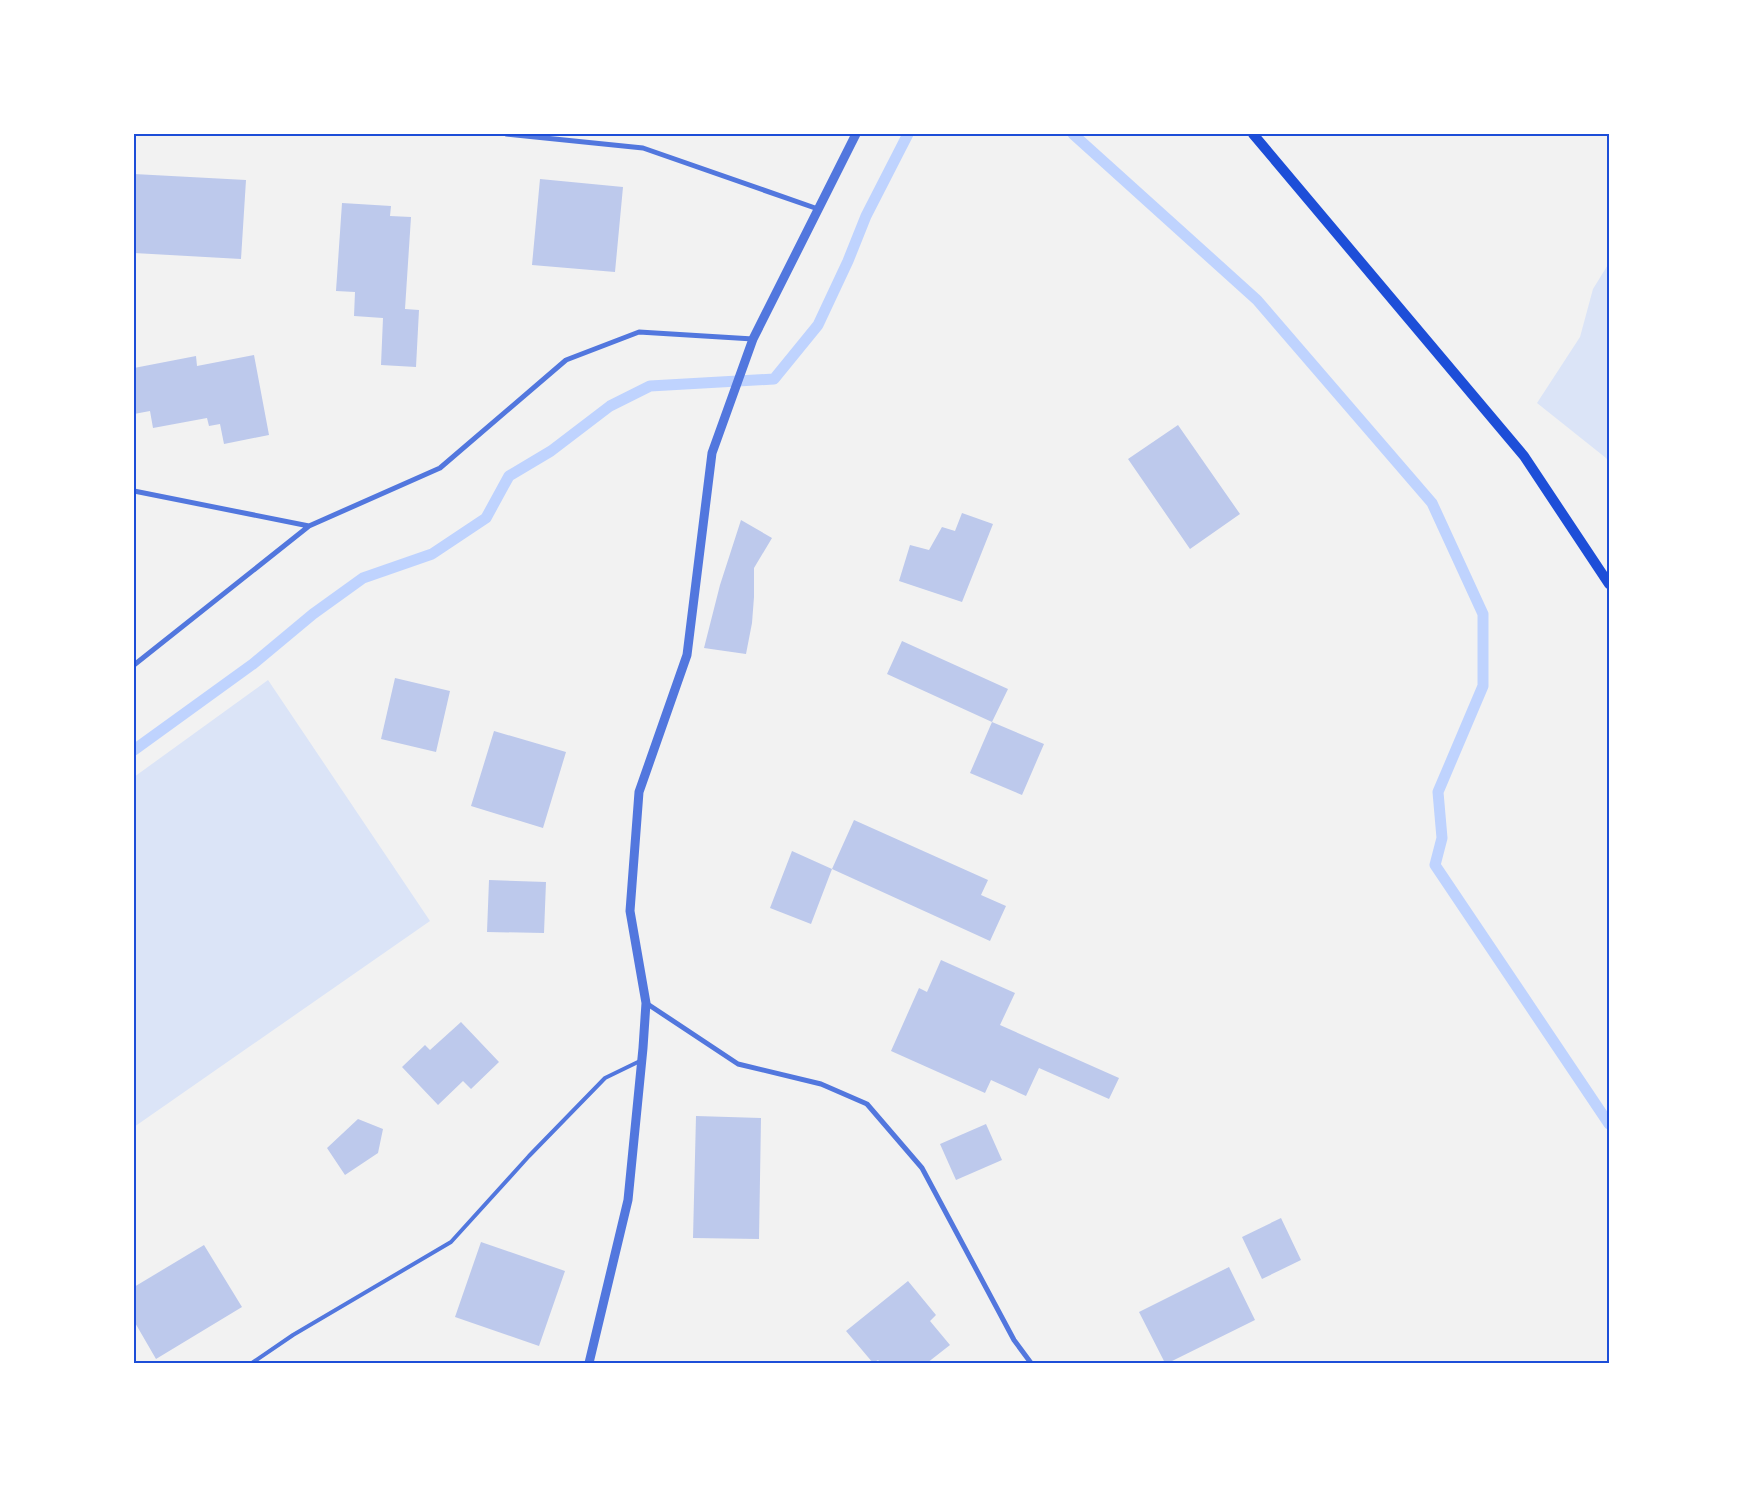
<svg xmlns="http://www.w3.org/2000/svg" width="1743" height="1497" font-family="'Source Sans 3',sans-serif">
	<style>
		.green { fill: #dbe4f7 }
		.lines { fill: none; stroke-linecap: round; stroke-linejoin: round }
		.stream { stroke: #bfd3fe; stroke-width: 11 }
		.building { fill: #bdc9ec }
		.service { stroke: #5277de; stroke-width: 4 }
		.minor { stroke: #5277de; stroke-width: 5 }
		.tertiary { stroke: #5277de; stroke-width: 9 }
		.secondary { stroke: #1d4ed8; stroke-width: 10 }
		.neatline { fill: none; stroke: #1d4ed8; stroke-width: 2 }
	</style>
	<rect width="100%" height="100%" fill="#f2f2f2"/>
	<path class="green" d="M1609,263V463L1606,458L1537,403L1580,337L1593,289Z
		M268,680L430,921L134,1127V777Z"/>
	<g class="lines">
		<path class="stream" d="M1073,134L1257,300L1432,503L1483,614V686L1438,792L1442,838L1435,865L1609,1124
			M134,750L253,664L313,614L363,578L432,554L486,518L509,476L551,451L610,406L650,386L774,379L818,325L848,261L866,216L908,134"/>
	</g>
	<path class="building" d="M134,174L246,180L241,259L134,253Z
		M540,179L623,187L615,272L532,265Z
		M342,203L391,206L390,216L411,217L405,309L419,310L416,367L381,365L383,318L354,316L355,292L336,291Z
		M254,355L269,435L224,444L220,424L209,426L207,418L153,428L150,411L134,414V368L196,356L197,366Z
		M1178,425L1240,514L1190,549L1128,459Z
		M962,513L993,524L962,602L899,581L910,545L929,550L942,527L955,531Z
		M741,520L772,538L754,568V597L752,623L746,654L704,648L720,585Z
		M902,641L1008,689L992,722L887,674Z
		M395,678L450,691L436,752L381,739Z
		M992,722L1044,744L1022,795L970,773Z
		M494,731L566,752L543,828L471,806Z
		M854,820L988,880L981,895L1006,906L990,941L832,869Z
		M792,851L832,869L811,924L770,908Z
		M489,880L546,882L544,933L487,932Z
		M941,960L1015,993L1000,1025L1119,1078L1109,1099L1039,1068L1026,1096L991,1080L985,1093L891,1051L919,988L927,992Z
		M461,1022L499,1062L471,1089L463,1081L438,1105L402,1067L425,1045L430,1050Z
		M696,1116L761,1118L759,1239L693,1238Z
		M358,1119L383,1129L378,1153L345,1175L327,1148Z
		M986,1124L1002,1160L956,1180L940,1144Z
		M1281,1218L1301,1260L1262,1279L1242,1237Z
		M481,1242L565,1271L539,1346L455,1317Z
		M204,1245L242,1307L156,1359L134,1321V1287Z
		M1229,1267L1255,1320L1168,1363H1165L1139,1312Z
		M908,1281L936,1315L930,1321L950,1345L927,1363H881L878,1360L873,1363L846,1331Z"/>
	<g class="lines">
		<path class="service" d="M252,1363L293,1335L451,1242L529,1156L605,1078L640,1061"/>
		<path class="minor" d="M506,134L643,148L818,209
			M134,491L309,526
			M134,665L309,526L440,468L566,360L639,332L753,339
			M646,1003L738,1064L821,1084L867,1104L922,1168L1014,1340L1031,1363"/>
		<path class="tertiary" d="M589,1363L628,1200L643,1048L646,1003L630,911L639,792L687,655L712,453L753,339L856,134"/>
		<path class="secondary" d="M1253,134L1524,456L1609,584"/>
	</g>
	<rect width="1743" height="1497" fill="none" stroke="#ffffff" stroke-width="270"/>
	<rect x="135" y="135" width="1473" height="1227" class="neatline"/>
</svg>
